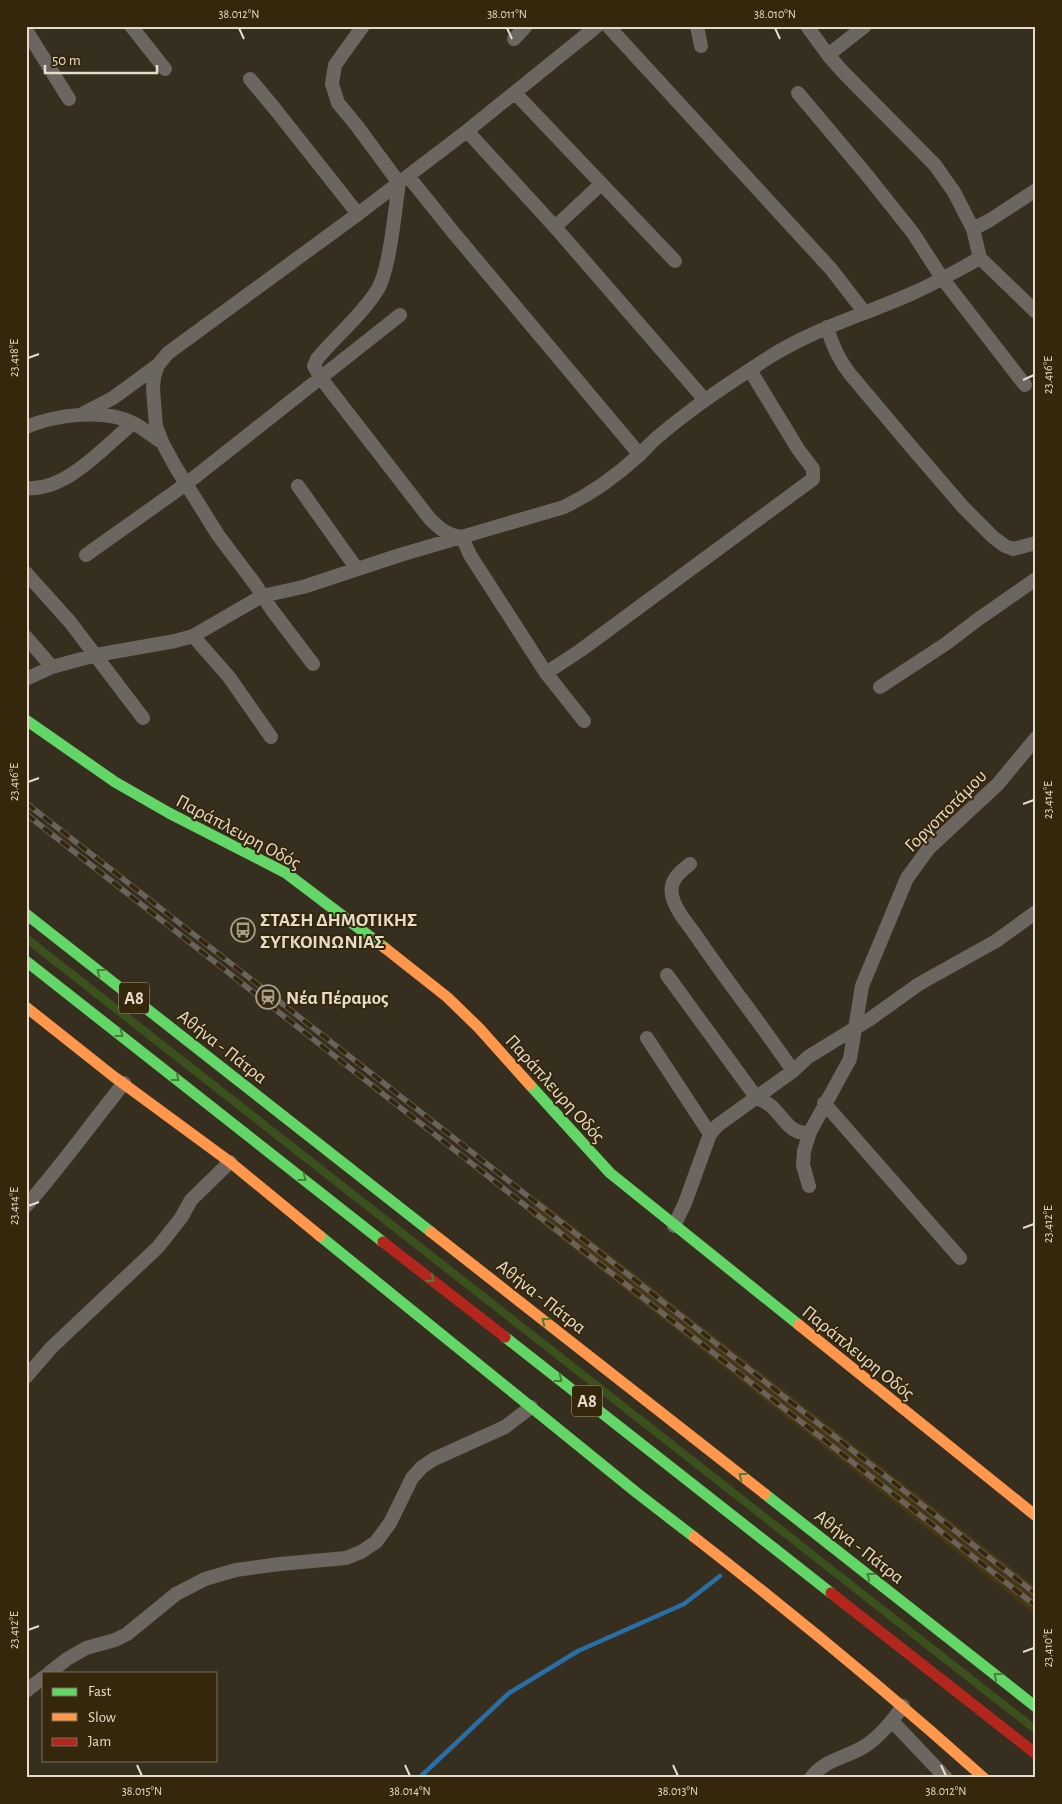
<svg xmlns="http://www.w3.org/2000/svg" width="1062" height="1804" font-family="'Alegreya Sans',sans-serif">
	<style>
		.built { fill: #473715 }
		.green { fill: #3a501d }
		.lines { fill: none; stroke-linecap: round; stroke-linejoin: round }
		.stream { stroke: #296ea4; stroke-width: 4.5 }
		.street { stroke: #6c6661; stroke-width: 14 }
		.fast { stroke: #63d668; stroke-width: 11 }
		.slow { stroke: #ff974d; stroke-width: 11 }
		.jam { stroke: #b3261e; stroke-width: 11 }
		.rail-casing { stroke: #69645b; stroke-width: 5.5 }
		.rail { stroke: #35270b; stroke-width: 4; stroke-dasharray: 11; stroke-linecap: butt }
		.oneway { stroke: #4c7e3a }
		.ticks { fill: none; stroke: #e5dccc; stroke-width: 2 }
		.labels { text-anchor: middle; stroke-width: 4; stroke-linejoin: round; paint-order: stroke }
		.shield { fill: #35270b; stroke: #b0a692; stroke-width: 1 }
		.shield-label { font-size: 18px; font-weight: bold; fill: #e5dccc }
		.street-label { font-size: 19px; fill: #e5dccc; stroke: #35270b }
		.poi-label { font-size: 19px; font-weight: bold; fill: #e5dccc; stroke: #35270b; text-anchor: start }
		.neatline { fill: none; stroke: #e5dccc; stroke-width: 2 }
		.ticks-label { font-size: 12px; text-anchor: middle; fill: #e5dccc }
	</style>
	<rect width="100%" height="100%" fill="#362e1f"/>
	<path class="built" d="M539,1199L1036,1587V1615L528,1213Z"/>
	<path class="green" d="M26,933L1036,1725V1735L33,949L26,943Z"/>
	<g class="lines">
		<path class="stream" d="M419,1778L509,1693L578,1651L684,1604L720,1576"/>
		<path class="street" d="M131,26L165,69
			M363,26L335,65L332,84L338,103L357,126L399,183C395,209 390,268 378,289C361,316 337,335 317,359L314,366L320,377L430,519C440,529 447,535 462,537L470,555L546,673L584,721
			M597,26L467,131L555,227L705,400
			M608,26L831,269L865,313
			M697,26L701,46
			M807,26L828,55L843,72L935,165L954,192L973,229L980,258L1036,312
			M26,30L69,99
			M514,39L526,26
			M828,55L865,26
			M250,79L275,109L358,214L467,131
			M515,93L675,261
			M798,93L866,174L913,233L942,278L1025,385
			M408,176L453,232L640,455
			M555,227L601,184
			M973,229L990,220L1036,190
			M827,327C832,345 838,359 850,374L908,443L963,507L993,537L1005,546L1013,549L1036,543
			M84,413L113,398L158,365
			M26,427C55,415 104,408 133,423C143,428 152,436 162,442
			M298,486L357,569
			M26,488C66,492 105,446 133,423
			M86,555L186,484L400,315
			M26,573L70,622L143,718
			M193,636L229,677L271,737
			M26,637L52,667
			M313,664L272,610L255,584L218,535L175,466L162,442L156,426L153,389L154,377L158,365L168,353L358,214
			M546,673L581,650L813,479V469L798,449L750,370
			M26,679L52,667L96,655L175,641L193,636L262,596L303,587L400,555L564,507C593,493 614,478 638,456C646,449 652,441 660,435C694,406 731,382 768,358C813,329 864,315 913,293C936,283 958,270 980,258
			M880,687L947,643L977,620L1036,579
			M690,864C680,872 669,880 672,895C675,910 688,924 697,937C728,983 762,1025 793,1071
			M667,975L756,1097C761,1100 766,1102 771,1106C783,1116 791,1137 810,1132
			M647,1038L710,1134
			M824,1103L960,1258
			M809,1186L803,1165L804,1151L810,1132L850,1059L862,986L907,878L929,848L998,784L1036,738
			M26,1206C61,1166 91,1124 124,1083
			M674,1226L685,1203L710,1134L718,1125L793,1071L808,1057L870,1019L919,984L996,941L1036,912
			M26,1377L51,1348L158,1247L181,1218L191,1200L230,1162
			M49,1673L67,1659L86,1648L115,1640L127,1634L176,1594L205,1579L236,1570L280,1564L346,1558L361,1552L376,1542L390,1523L412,1478L422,1467L434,1459L505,1427L531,1407
			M26,1691L44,1677
			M892,1721L946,1778
			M811,1778C825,1758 849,1758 868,1744C882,1734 893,1720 903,1706"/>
		<path class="fast" d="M26,720L115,782L169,813L286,873L385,948
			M26,914L431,1232
			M26,961L383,1242
			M530,1085L610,1173L799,1325
			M320,1236L637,1493L694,1537
			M505,1337L831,1593
			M765,1494L1036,1707"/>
		<path class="slow" d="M385,948L447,997L479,1028L530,1085
			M26,1007L113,1076L230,1162L320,1236
			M431,1232L765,1494
			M799,1325L1036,1516
			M694,1537C793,1614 890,1694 984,1778"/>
		<path class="jam" d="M383,1242L505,1337
			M831,1593L1036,1754"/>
		<g class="rail-casing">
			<path id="rail" d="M26,803L1036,1594
				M26,814L1036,1606"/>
		</g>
		<use href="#rail" class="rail"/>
	</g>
	<defs><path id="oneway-chevron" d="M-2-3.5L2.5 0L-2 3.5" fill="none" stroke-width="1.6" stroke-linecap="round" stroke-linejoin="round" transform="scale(1.25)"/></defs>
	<g class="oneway">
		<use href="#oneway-chevron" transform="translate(100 972) rotate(-142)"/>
		<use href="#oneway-chevron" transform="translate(120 1034) rotate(38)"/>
		<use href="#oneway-chevron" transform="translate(176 1078) rotate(38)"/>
		<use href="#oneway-chevron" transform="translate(303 1178) rotate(38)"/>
		<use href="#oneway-chevron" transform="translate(431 1279) rotate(38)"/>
		<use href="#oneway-chevron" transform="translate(545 1321) rotate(-142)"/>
		<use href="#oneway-chevron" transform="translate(559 1379) rotate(38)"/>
		<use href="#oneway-chevron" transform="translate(742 1476) rotate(-142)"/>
		<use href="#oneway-chevron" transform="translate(870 1576) rotate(-142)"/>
		<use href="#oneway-chevron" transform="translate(997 1676) rotate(-142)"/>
	</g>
	<path class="ticks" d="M239,28L244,39M507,28L512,39M775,28L780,39M28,358L39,354M1023,380L1034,375M28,782L39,778M1023,804L1034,800M28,1206L39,1202M1023,1228L1034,1224M28,1630L39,1626M1023,1652L1034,1648M137,1765L142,1776M405,1765L410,1776M673,1765L678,1776M941,1765L946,1776"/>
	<defs>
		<g id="bus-ring" transform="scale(1.25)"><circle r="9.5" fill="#35270b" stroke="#a89f8f" stroke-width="1.5"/><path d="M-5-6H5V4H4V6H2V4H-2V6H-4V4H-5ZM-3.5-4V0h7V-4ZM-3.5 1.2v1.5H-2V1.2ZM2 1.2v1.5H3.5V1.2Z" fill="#a89f8f"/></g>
		<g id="station-ring" transform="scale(1.25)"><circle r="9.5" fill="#35270b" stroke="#a89f8f" stroke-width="1.5"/><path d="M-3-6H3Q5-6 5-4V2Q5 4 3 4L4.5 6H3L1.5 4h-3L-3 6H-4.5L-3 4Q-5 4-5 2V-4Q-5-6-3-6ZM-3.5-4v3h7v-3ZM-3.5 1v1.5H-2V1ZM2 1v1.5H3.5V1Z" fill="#a89f8f"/></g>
	</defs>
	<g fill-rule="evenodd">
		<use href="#bus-ring" x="243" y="930"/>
		<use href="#station-ring" x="268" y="997"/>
	</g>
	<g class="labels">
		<g class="shield">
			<rect x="119" y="982.5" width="30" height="31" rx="4"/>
			<rect x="572" y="1385.5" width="30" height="31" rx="4"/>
		</g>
		<g class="shield-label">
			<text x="134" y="1004">Α8</text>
			<text x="587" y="1407">Α8</text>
		</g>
		<g class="street-label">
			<text transform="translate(945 810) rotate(-45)" y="7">Γοργοποτάμου</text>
			<text transform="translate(239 831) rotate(28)" y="7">Παράπλευρη Οδός</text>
			<text transform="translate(223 1046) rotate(38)" y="7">Αθήνα - Πάτρα</text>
			<text transform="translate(556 1088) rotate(48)" y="7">Παράπλευρη Οδός</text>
			<text transform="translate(542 1296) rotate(38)" y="7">Αθήνα - Πάτρα</text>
			<text transform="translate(859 1352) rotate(39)" y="7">Παράπλευρη Οδός</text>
			<text transform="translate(860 1546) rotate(38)" y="7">Αθήνα - Πάτρα</text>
		</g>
		<g class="poi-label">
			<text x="260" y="926">ΣΤΑΣΗ ΔΗΜΟΤΙΚΗΣ<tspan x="260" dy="22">ΣΥΓΚΟΙΝΩΝΙΑΣ</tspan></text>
			<text x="286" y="1004">Νέα Πέραμος</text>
		</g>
	</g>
	<rect width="1062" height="1804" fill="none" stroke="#35270b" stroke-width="55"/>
	<rect x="42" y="1672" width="175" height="90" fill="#35270b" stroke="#7b6f58"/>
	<rect x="52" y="1688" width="25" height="8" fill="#63d668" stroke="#7b6f58"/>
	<text x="88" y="1696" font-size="15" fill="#e5dccc">Fast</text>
	<rect x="52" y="1713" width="25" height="8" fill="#ff974d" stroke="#7b6f58"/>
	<text x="88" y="1722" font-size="15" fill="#e5dccc">Slow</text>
	<rect x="52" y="1738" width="25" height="8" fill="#b3261e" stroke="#7b6f58"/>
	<text x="88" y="1746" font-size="15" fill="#e5dccc">Jam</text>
	<path d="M45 65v8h112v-8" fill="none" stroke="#e5dccc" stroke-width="2.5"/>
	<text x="52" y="65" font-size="15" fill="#e5dccc" stroke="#35270b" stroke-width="4" paint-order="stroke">50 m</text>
	<rect x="28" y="28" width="1006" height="1748" class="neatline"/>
	<g class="ticks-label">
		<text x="239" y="18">38.012°N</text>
		<text x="507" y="18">38.011°N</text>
		<text x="775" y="18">38.010°N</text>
		<text transform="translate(14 358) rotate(-90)" y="4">23.418°E</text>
		<text transform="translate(1048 375) rotate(-90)" y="4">23.416°E</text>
		<text transform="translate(14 782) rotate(-90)" y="4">23.416°E</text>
		<text transform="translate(1048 800) rotate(-90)" y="4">23.414°E</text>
		<text transform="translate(14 1206) rotate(-90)" y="4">23.414°E</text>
		<text transform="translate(1048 1224) rotate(-90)" y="4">23.412°E</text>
		<text transform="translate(14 1630) rotate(-90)" y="4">23.412°E</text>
		<text transform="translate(1048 1648) rotate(-90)" y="4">23.410°E</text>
		<text x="142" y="1795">38.015°N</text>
		<text x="410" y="1795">38.014°N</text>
		<text x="678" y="1795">38.013°N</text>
		<text x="946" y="1795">38.012°N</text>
	</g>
</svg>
